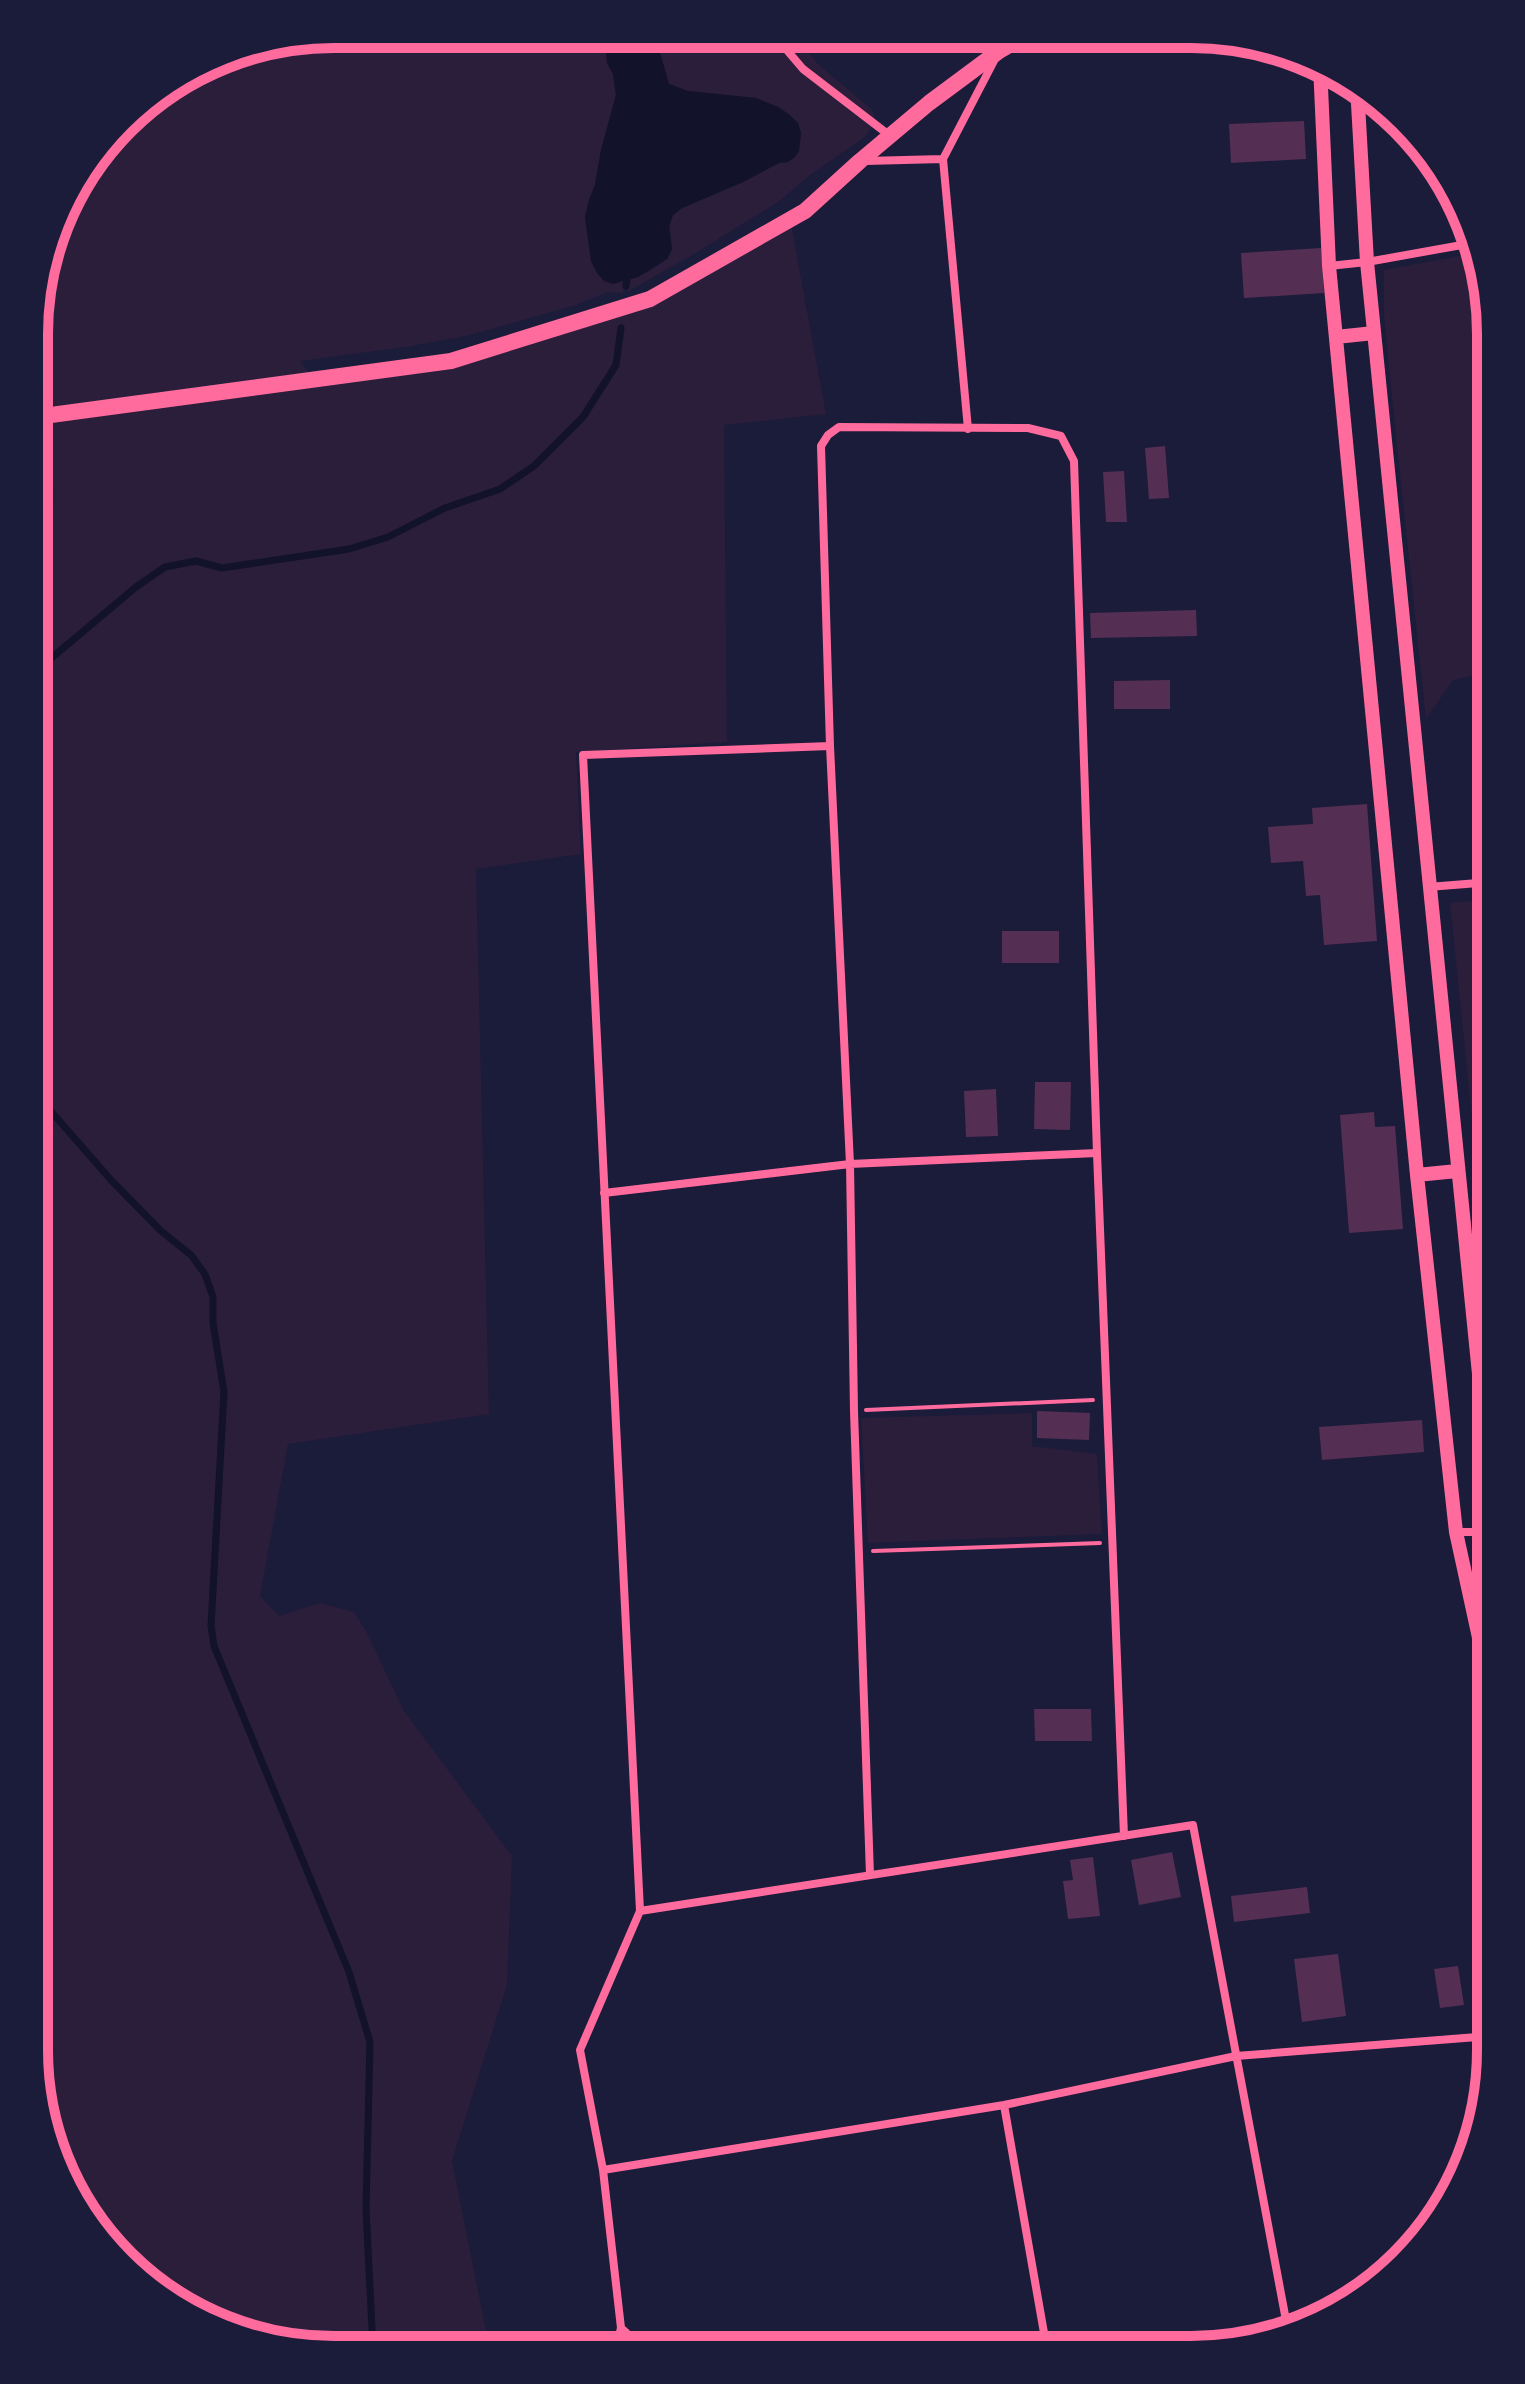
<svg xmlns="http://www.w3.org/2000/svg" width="1525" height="2384" font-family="'Times New Roman',serif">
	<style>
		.green { fill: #2a1e3b }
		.water { fill: #12122b }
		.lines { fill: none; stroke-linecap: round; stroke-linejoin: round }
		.stream { stroke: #12122b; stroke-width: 7 }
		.building { fill: #542f53 }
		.path { stroke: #ff6b9d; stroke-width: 4 }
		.service { stroke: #ff6b9d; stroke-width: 6 }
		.minor { stroke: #ff6b9d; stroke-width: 8 }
		.tertiary { stroke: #ff6b9d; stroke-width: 14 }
		.secondary { stroke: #ff6b9d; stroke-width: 16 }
		.rim { fill: none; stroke: #ff6b9d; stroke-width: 10 }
	</style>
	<rect width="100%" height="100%" fill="#1b1b3a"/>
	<path class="green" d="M334,34L605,35L607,63L613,74L616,95L601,150L595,185L589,200L585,217L591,261L613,284L625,280L623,293L608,292L573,306L466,336L406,347L300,361L315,381L451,364L660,298L791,224L826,414L724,425L727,742L576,752L581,854L476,869L489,1414L288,1444L260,1596L279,1616L320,1603L354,1612L366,1631L404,1711L512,1856L507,1985L452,2161L488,2340L485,2348L295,2347L219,2327L152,2288L96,2233L57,2165L34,2050L37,295L65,201L136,109L219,57Z
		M652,35H794L819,65L871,109L874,114L875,122L865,137L810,175L778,202L694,254L627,292L630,279L648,272L667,259L672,249L669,226L673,215L682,208L743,182L779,163L788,162L799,151L801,133L798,123L790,115L778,107L756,98L687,91L669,84L658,46Z
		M1475,253L1491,334V672L1453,680L1426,719L1395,427L1384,315V270Z
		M1491,899V1294H1490L1450,903Z
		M1032,1413V1446L1097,1454L1102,1534L868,1543L861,1418Z"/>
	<path class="water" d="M605,35H652L658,46L669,84L688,91L756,98L778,107L790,115L798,123L801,133L799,151L795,157L788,162L779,163L743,182L682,208L673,215L669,226L672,249L667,259L638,277L613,284L604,281L597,273L591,261L585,217L589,200L595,185L601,150L616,95L613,74L607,63Z"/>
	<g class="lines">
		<path class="stream" d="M626,286L628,272
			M36,671L136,587L165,567L196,561L222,568L349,549L388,537L445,508L500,489L534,466L583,417L616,365L621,328
			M35,1093L111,1180L161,1231L191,1255L205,1274L213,1297V1323L224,1392L211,1626L214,1646L349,1972L370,2042L366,2209L373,2348"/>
	</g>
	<path class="building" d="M1304,121L1306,159L1231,163L1229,124Z
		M1321,248L1324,293L1244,298L1241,253Z
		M1165,446L1169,498L1149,499L1145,448Z
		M1124,471L1127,522H1106L1103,472Z
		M1196,610L1197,636L1091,638L1090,613Z
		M1170,680V709H1114V681Z
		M1367,804L1377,941L1324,945L1320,895L1306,896L1303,861L1271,863L1268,827L1313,824L1312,808Z
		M1002,931H1059V963H1002Z
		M1035,1082H1071L1070,1130L1034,1129Z
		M996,1089L998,1136L966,1137L964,1091Z
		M1374,1112L1375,1127L1395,1126L1403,1229L1349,1233L1340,1115Z
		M1037,1411L1090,1413L1089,1440L1037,1438Z
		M1422,1420L1424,1452L1322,1460L1319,1427Z
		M1034,1709H1091L1092,1741H1035Z
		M1172,1852L1181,1897L1139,1905L1131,1860Z
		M1093,1857L1100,1916L1068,1919L1063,1881L1073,1880L1070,1860Z
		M1307,1887L1310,1913L1234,1922L1231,1896Z
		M1338,1954L1346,2016L1302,2022L1294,1959Z
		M1458,1966L1464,2005L1440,2008L1434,1969Z"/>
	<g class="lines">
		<path class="path" d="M866,1410L1093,1400
			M873,1551L1100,1543"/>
		<path class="service" d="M982,36L999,51"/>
		<path class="minor" d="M774,35L803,69L889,135
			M865,161L943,159
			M1329,266L1367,262L1473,243
			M968,429L943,159L995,59
			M1428,887L1491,882
			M604,1193L850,1164L1097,1153
			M1456,1532H1491
			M870,1875L854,1411L850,1164L830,746L821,446L828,435L839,427L1028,428L1061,436L1074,461L1097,1153L1124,1836
			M640,1911L1193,1825L1288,2331
			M1004,2105L1047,2350
			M603,2170L1004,2105L1236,2056L1490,2036
			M621,2328L643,2348
			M616,2348L621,2328L603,2170L580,2050L640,1911L583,755L830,746
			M981,2349L1045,2335"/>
		<path class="tertiary" d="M1320,65L1329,266L1417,1175L1456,1532L1483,1656L1490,1702
			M1357,86L1367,262L1491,1493
			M1336,337L1374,333
			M1417,1175L1457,1171
			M1485,1640L1491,1567"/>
		<path class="secondary" d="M36,417L451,361L650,299L805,211L860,161L929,103L999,51L1025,36"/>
	</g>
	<path d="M0 0H1525V2384H0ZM334 48H1191A286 286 0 0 1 1477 334V2050A286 286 0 0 1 1191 2336H334A286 286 0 0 1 48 2050V334A286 286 0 0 1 334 48Z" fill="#1b1b3a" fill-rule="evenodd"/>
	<path class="rim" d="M334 48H1191A286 286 0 0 1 1477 334V2050A286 286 0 0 1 1191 2336H334A286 286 0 0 1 48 2050V334A286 286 0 0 1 334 48Z"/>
</svg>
